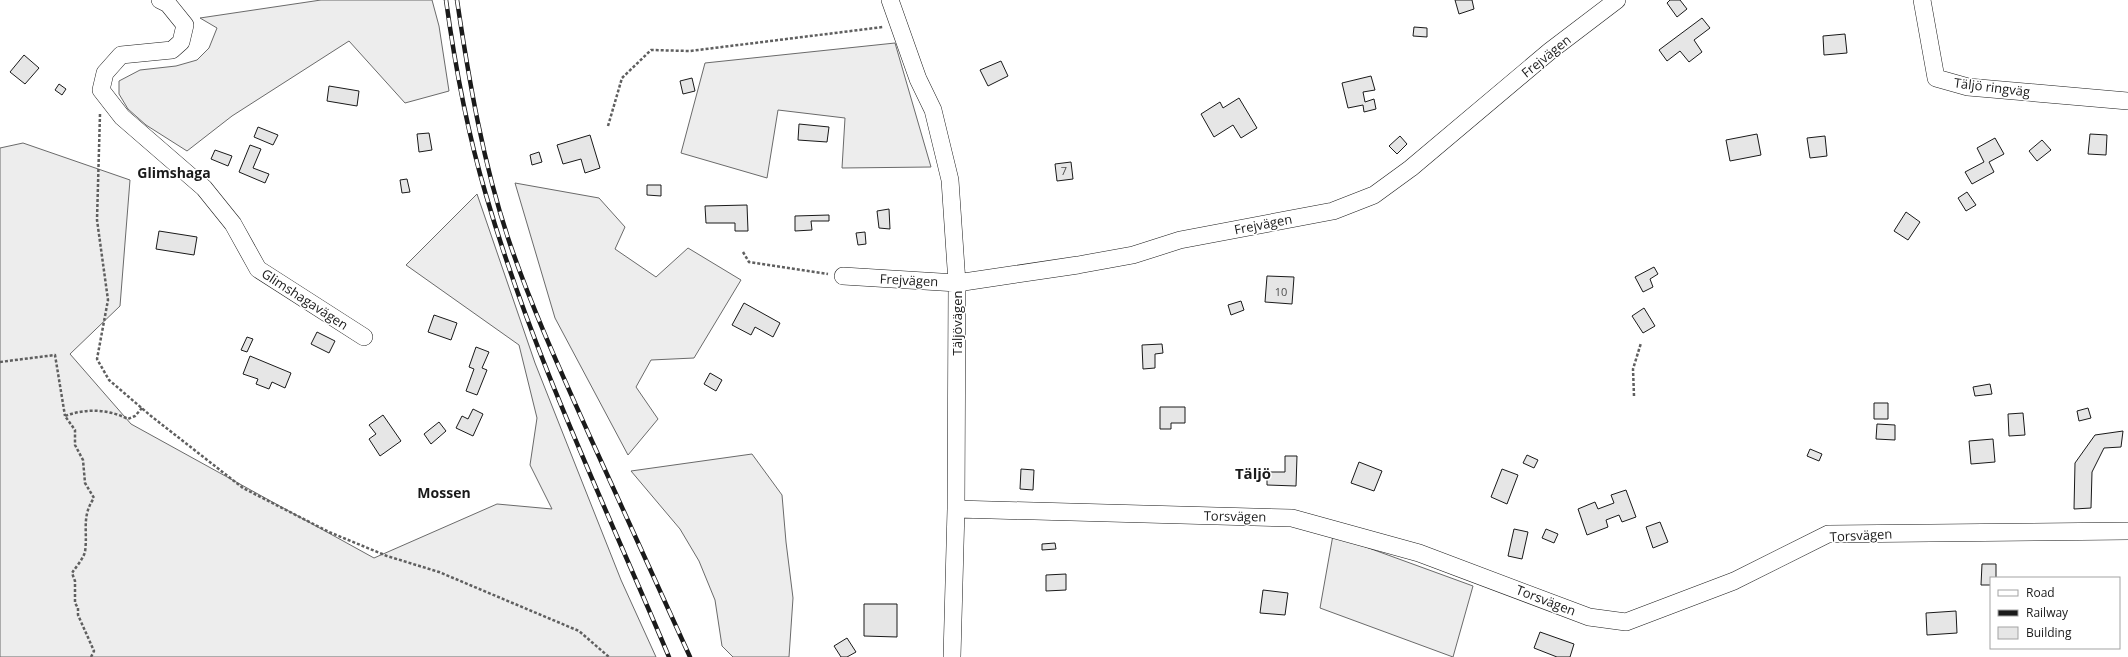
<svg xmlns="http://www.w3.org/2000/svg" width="2128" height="657" font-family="'Open Sans',sans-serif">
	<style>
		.built { fill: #ededed; stroke: #6a6a6a }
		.building { fill: #e6e6e6; stroke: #1a1a1a }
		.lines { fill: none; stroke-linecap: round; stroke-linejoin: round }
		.minor-casing { stroke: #1a1a1a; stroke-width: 18 }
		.path { stroke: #5f5f5f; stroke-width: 2.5; stroke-dasharray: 3 2; stroke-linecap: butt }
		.minor { stroke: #fff; stroke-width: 17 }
		.rail-casing { stroke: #1a1a1a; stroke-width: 4.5 }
		.rail { stroke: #fff; stroke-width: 3; stroke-dasharray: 9; stroke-linecap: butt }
		.labels { text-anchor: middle; stroke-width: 3; stroke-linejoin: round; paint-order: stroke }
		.number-label { font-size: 11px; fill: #4d4d4d }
		.street-label { font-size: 13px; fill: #1a1a1a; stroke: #fff }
		.neighbourhood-label { font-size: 14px; font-weight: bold; fill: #1a1a1a; stroke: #fff }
		.quarter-label { font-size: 15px; font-weight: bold; fill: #1a1a1a; stroke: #fff }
	</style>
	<rect width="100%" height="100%" fill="#fff"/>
	<path class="built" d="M321,0H432L439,26L449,91L405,103L349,41L232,116L187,151L146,125L128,109L119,94V81L140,70L176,66L197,60L209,48L217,28L200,18Z
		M895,43L931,167L842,168L845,118L778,110L767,178L681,153L705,63Z
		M23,143L130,180L120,306L70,354L131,424L374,558L497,504L552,509L530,465L537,418L519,345L406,265L477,194L535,363L621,580L656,657H0V148Z
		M515,183L599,198L625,227L615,249L656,277L688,248L741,280L694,358L651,360L636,387L658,419L628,455L555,318Z
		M752,454L782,495L786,542L793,598L789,657H733L722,646L715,600L699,561L680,529L631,471Z
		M1333,535L1473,586L1453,657L1320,608Z"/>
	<path class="building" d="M1455,0H1472L1474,9L1459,14Z
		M1670,0H1680L1687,9L1677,17L1667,3Z
		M1702,18L1710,28L1694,40L1702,52L1689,62L1680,51L1667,61L1659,50Z
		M1414,27L1427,28V37L1413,36Z
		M1845,34L1847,53L1824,55L1823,36Z
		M24,55L39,68L25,84L10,72Z
		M1001,61L1008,76L988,86L980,70Z
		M1371,76L1375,90L1363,92L1365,102L1374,99L1376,109L1364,112L1363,105L1348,108L1342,83Z
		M692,78L695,91L683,94L680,81Z
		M59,84L66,89L62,95L55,90Z
		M329,86L359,91L357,106L327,101Z
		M1239,98L1257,128L1241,138L1233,125L1214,137L1201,114L1220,102L1223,108Z
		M799,124L829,127L827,142L798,140Z
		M258,127L278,135L273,145L254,137Z
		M429,133L432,150L419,152L417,134Z
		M1757,134L1761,155L1730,161L1726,140Z
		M2090,134L2107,135L2106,155L2088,154Z
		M590,135L600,168L585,173L581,159L563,164L557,145Z
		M1400,136L1407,144L1397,154L1389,146Z
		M1825,136L1827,156L1810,158L1807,138Z
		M1995,138L2004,154L1989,162L1994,172L1972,184L1965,172L1984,162L1977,148Z
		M2042,140L2051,150L2037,161L2029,151Z
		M250,145L261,149L253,168L269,174L265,183L239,172Z
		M215,150L232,156L228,166L211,159Z
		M539,152L542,162L532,165L530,155Z
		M1071,162L1073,179L1057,181L1055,164Z
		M407,179L410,192L402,193L400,180Z
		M647,185H661V196L647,195Z
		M1967,192L1976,205L1966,211L1958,198Z
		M747,205L748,231H735V223H706L705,206Z
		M889,209L890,229L879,228L877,211Z
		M1906,212L1920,222L1908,240L1894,231Z
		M829,215V221H811L812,230L795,231V216Z
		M159,231L197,237L194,255L156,249Z
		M865,232L866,244L858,245L856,233Z
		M1654,267L1658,274L1650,279L1653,287L1643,292L1635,277Z
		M1267,276L1294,277L1292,304L1265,302Z
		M1241,301L1244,310L1231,315L1228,305Z
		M744,303L780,323L773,337L755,327L751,335L732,325Z
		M1644,308L1655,326L1643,333L1632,316Z
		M434,315L457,323L451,340L428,332Z
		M317,332L335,341L329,353L311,344Z
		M247,337L253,339L247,352L241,350Z
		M1162,344L1163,353L1155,354V368L1143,369L1142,345Z
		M476,347L489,352L482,368L487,370L477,395L466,391L474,369L469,367Z
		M250,356L291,373L285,388L272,382L269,389L256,384L258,379L243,374Z
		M710,373L722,380L716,391L704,384Z
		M1990,384L1992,394L1975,396L1973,387Z
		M1874,403H1888V419H1874Z
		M1160,407H1185V423H1171V429H1160Z
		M2088,408L2091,418L2079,421L2077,411Z
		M473,409L483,414L473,436L456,428L462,416L468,419Z
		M2023,413L2025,435L2009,436L2008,414Z
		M383,415L401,441L380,456L369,439L376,434L369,425Z
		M439,422L446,431L431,444L424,434Z
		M1877,424L1895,425V440L1876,439Z
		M2123,431L2121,447L2104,448L2092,472L2091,508L2074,509L2075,463L2095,435Z
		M1993,439L1995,462L1971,464L1969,441Z
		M1810,449L1822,454L1819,461L1807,456Z
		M1527,455L1538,460L1534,468L1523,463Z
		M1285,456H1297L1296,486L1267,485V472H1285Z
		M1359,462L1382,471L1374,491L1351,483Z
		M1021,469L1034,470L1033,490L1020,489Z
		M1502,469L1518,475L1507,504L1491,497Z
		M1626,490L1636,517L1622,522L1619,515L1606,520L1608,527L1587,535L1578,509L1595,502L1598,509L1614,503L1611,495Z
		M1660,522L1668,542L1653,548L1646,527Z
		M1514,529L1528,532L1522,559L1508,556Z
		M1546,529L1558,534L1554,543L1542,538Z
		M1055,543L1056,549L1042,550V544Z
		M1982,564H1996V578H1991V585H1981Z
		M1066,574V590L1046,591V575Z
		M1263,590L1288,593L1285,615L1260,613Z
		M864,604H897V637L864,636Z
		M1956,611L1957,633L1927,635L1926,613Z
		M1540,632L1574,644L1570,657H1557L1534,648Z
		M847,638L856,652L847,657H841L834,646Z"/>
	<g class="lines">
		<g class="minor-casing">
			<path id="minor" d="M160,0L168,4L185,25L181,42L172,50L121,55L105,73L101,90L122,117L204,188L233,224L258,269L364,337
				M890,0L918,79L933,110L950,180L957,283L956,509L952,657
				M1922,0L1936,78L1968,87L2128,101
				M843,276L957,283L1078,265L1133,255L1180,240L1333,211L1374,195L1411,168L1550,51L1617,0
				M956,509L1292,518L1419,553L1589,617L1626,622L1734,581L1828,534L2128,531"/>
		</g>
		<path class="path" d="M100,114L97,220L108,300L97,359L109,380L151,416L243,488L329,532L387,556L439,572L579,631L609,657
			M608,126L622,78L651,50L690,51L883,27
			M743,252L749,262L828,274
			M0,362L55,355L65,416
			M1634,396L1633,369L1641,343
			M91,657L94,651L78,615V608L75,603V581L72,573C76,567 83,559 85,552C88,531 81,517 94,498L85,483L83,460L75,445V430L65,416C86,408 108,409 128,419L135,416L142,408"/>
		<use href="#minor" class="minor"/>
		<g class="rail-casing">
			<path id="rail" d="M446,0C455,66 467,131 486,195C532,354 605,505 669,657
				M457,0C469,81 483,163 509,241C532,309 562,374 591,439C624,512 657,584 690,657"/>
		</g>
		<use href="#rail" class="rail"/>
	</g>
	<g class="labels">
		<g class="number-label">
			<text x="1064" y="175">7</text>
			<text x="1281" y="296">10</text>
		</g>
		<g class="street-label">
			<text transform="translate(1546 56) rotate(-39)" y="5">Frejvägen</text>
			<text transform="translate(1992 87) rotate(7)" y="5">Täljö ringväg</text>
			<text transform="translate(1263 224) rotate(-11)" y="5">Frejvägen</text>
			<text transform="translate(909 280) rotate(3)" y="5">Frejvägen</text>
			<text transform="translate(305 299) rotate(33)" y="5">Glimshagavägen</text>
			<text transform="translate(957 323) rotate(-90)" y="5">Täljövägen</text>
			<text transform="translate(1235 516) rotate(1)" y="5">Torsvägen</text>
			<text transform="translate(1861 535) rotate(-3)" y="5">Torsvägen</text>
			<text transform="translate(1546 600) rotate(21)" y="5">Torsvägen</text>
		</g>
		<g class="neighbourhood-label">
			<text x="174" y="178">Glimshaga</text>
			<text x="444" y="498">Mossen</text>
		</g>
		<g class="quarter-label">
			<text x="1253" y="479">Täljö</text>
		</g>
	</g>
	<rect x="1990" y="577" width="130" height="72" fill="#ffffff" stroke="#a3a3a3"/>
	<rect x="1998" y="590" width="20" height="6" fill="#ffffff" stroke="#a3a3a3"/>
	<text x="2026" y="597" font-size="12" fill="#1a1a1a">Road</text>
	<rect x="1998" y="610" width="20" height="6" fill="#1a1a1a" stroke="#a3a3a3"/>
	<text x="2026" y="617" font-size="12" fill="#1a1a1a">Railway</text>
	<rect x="1998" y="627" width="20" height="12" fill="#e6e6e6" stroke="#a3a3a3"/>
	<text x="2026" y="637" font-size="12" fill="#1a1a1a">Building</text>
</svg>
